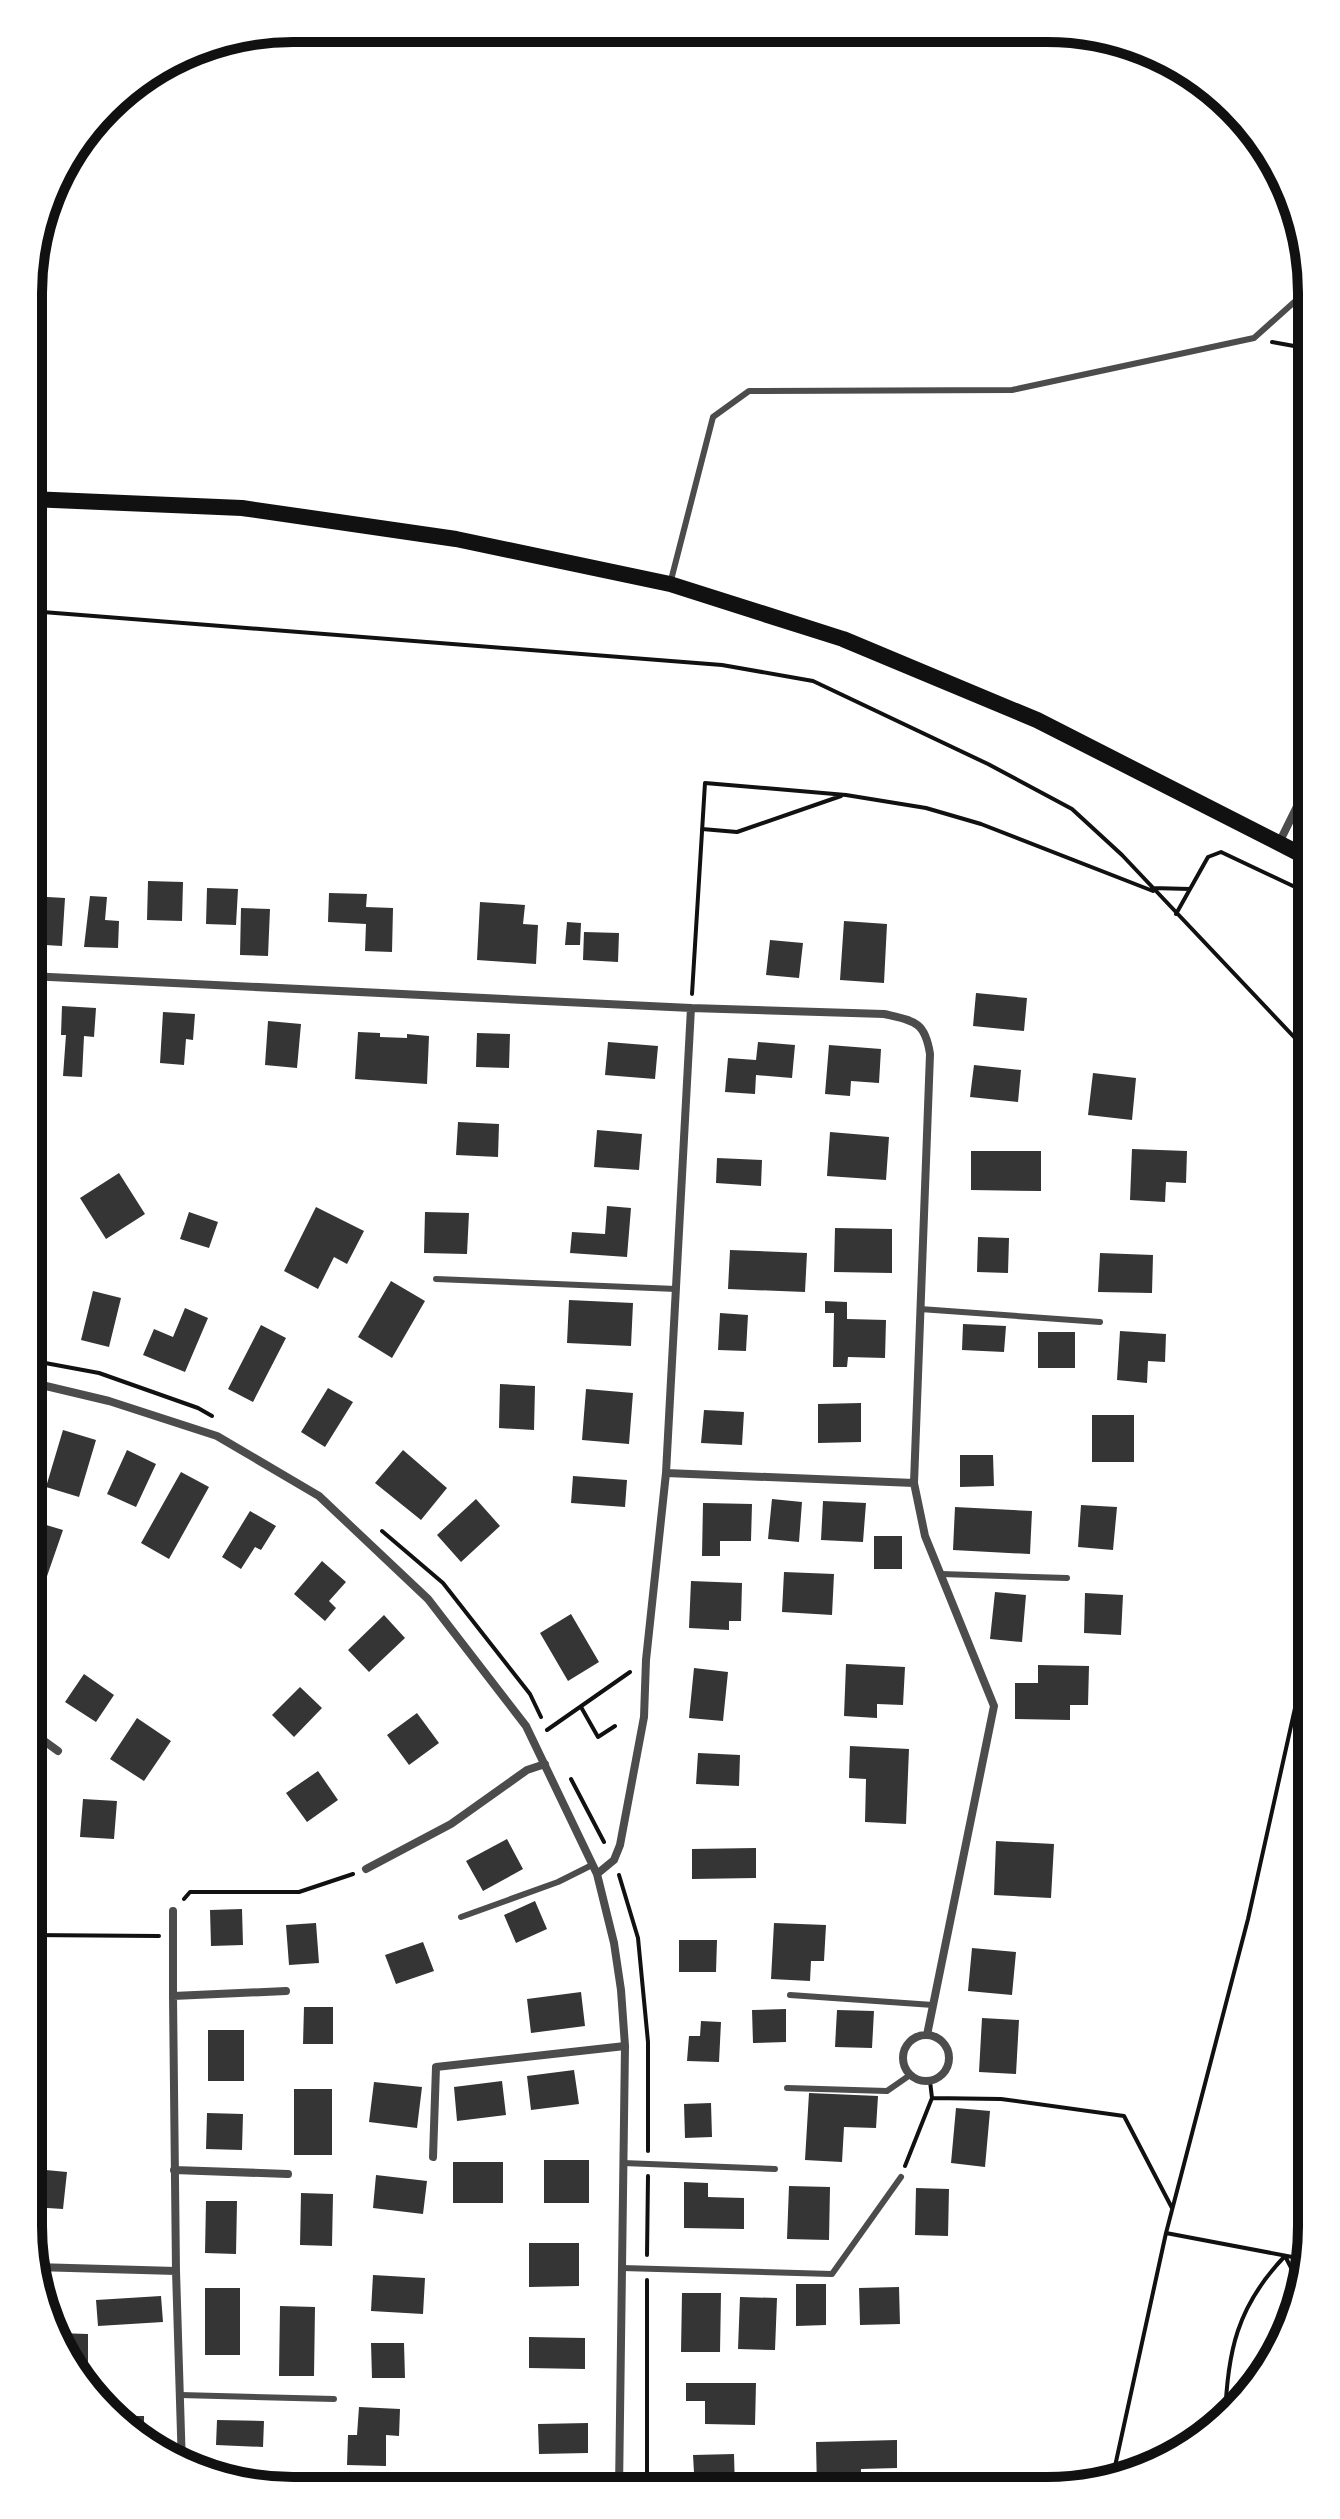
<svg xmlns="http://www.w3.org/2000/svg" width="1340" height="2519" font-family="Overpass,sans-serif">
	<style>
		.building { fill: #353535 }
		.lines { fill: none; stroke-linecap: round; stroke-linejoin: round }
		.path { stroke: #111; stroke-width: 4 }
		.service { stroke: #4c4c4c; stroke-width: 6 }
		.minor { stroke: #4c4c4c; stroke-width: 8 }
		.secondary { stroke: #111; stroke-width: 16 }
		.rim { fill: none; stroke: #111; stroke-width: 10 }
	</style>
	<rect width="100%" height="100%" fill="#fff"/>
	<path class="building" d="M148,881L183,882L182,921L147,920Z
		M207,888L238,889L236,925L206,924Z
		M329,893L367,894L366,907L393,908L392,952L365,951L366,924L328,922Z
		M30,896L65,898L62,946L29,944Z
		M90,896L107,897L105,920L119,921L118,948L84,947Z
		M480,902L525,905L523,924L538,925L536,964L477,960Z
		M241,908L270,909L268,956L240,955Z
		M844,921L887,924L884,983L840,980Z
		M567,922L581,923L580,945H565Z
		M584,932L619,933L618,962L583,960Z
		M770,940L803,943L799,978L766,975Z
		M976,993L1027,998L1024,1031L973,1026Z
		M62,1006L96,1008L94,1037L84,1036L82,1077L63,1076L66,1035H61Z
		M163,1012L195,1014L193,1040L186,1039L184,1065L160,1063Z
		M268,1021L301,1024L297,1068L265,1065Z
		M358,1032L380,1033V1037L407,1038V1034L429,1036L427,1084L355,1079Z
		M477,1033L510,1034L509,1068L476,1067Z
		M608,1042L658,1046L655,1079L605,1075Z
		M758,1042L795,1045L792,1078L756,1075L755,1094L725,1092L728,1058L756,1060Z
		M829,1045L881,1049L879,1083L851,1081L850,1096L825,1094Z
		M974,1065L1021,1070L1018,1102L970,1097Z
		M1093,1073L1136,1078L1132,1120L1088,1115Z
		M458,1122L499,1124L498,1157L456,1155Z
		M597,1130L642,1134L639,1170L594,1167Z
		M830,1132L889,1137L886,1180L827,1176Z
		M1132,1149L1187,1151L1186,1183L1166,1182L1165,1202L1130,1200Z
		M971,1151H1041V1191L971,1190Z
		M717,1158L762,1160L761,1186L716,1183Z
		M119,1173L145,1214L106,1239L80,1198Z
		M607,1206L631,1208L627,1257L570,1253L572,1232L605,1234Z
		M316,1207L364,1231L347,1264L334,1257L318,1289L284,1271Z
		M189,1212L218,1222L209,1248L180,1239Z
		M425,1212L469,1213L467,1254L424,1253Z
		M835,1228L892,1229V1273L834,1272Z
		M978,1237L1009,1238L1008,1273L977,1272Z
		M730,1250L807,1253L805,1292L728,1289Z
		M1100,1253L1153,1255L1152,1293L1098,1292Z
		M391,1281L425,1301L392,1358L358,1337Z
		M93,1291L121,1298L109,1347L81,1340Z
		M569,1300L633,1303L631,1346L567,1343Z
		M825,1301L847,1302V1319L886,1320L885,1358L848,1357L847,1367H833L834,1313H825Z
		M185,1308L208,1318L185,1372L143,1355L154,1329L173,1337Z
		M720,1313L748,1315L746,1351L718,1350Z
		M963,1324L1006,1326L1004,1352L962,1350Z
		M261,1325L286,1338L253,1402L228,1389Z
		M1120,1331L1166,1334L1165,1362L1148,1361L1147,1383L1117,1380Z
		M1038,1332H1075V1368H1038Z
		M500,1384L535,1386L534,1430L499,1428Z
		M328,1388L353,1402L325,1447L301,1432Z
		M586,1389L633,1393L629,1444L582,1440Z
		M861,1403V1442L818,1443V1404Z
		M704,1410L744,1412L742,1445L701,1443Z
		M1092,1415H1134V1462H1092Z
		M63,1430L96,1440L79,1497L46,1487Z
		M127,1450L156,1464L136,1507L107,1494Z
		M403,1450L447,1488L421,1520L375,1483Z
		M960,1455H993L994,1486L960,1487Z
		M181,1472L209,1487L169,1559L141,1543Z
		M573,1476L627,1480L625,1507L571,1503Z
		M476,1499L500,1526L461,1562L437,1535Z
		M772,1499L802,1502L799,1542L768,1539Z
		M823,1501L866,1503L863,1542L821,1540Z
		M703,1503L752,1504L751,1541H720V1556H702Z
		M1081,1505L1117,1507L1113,1550L1078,1547Z
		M955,1507L1032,1511L1030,1554L953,1550Z
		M250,1511L276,1526L261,1550L255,1547L241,1569L222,1557Z
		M36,1522L63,1530L37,1605L29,1602V1544Z
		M874,1536H902V1569H874Z
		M322,1561L346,1582L329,1601L336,1608L325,1621L294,1594Z
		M784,1572L834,1574L832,1615L782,1612Z
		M691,1581L742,1583L741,1621H729V1630L689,1628Z
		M995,1592L1026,1595L1022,1642L990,1639Z
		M1085,1593L1123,1595L1121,1635L1084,1633Z
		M571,1614L599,1662L568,1681L540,1633Z
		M384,1615L405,1638L369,1672L348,1650Z
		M846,1664L905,1667L903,1705L877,1704V1718L844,1716Z
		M1038,1665L1089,1666L1088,1705H1070V1720L1015,1719V1683H1038Z
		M694,1668L728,1672L723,1721L689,1718Z
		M84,1674L114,1695L96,1722L65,1702Z
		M300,1687L322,1708L294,1737L272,1715Z
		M417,1713L439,1743L409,1765L387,1735Z
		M137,1718L171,1741L144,1781L110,1759Z
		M850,1746L909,1749L906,1824L865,1822L866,1779L849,1778Z
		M698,1753L740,1755L739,1786L696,1784Z
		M318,1771L338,1800L307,1822L286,1793Z
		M83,1799L117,1801L114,1839L80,1837Z
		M507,1839L523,1869L483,1891L466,1861Z
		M996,1841L1054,1844L1051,1898L994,1895Z
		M756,1848V1878L692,1879V1849Z
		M535,1901L547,1929L516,1943L504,1915Z
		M242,1909L243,1945L211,1946L210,1910Z
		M316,1923L319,1963L289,1965L286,1925Z
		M774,1923L826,1925L824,1961H811L810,1981L771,1979Z
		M679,1940H717L716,1972H679Z
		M423,1942L434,1971L396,1984L385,1955Z
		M972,1948L1016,1952L1012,1995L968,1991Z
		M581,1992L585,2026L531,2033L527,1999Z
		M304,2007H333V2044H303Z
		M786,2009V2042L753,2043L752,2010Z
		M837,2010L874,2011L872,2048L835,2047Z
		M982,2018L1019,2020L1016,2074L979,2072Z
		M701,2021L721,2022L719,2062L687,2061L689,2036H700Z
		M208,2030H244V2081H208Z
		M574,2070L579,2104L531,2110L527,2076Z
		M502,2081L506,2115L457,2121L454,2087Z
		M374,2082L422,2087L417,2128L369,2122Z
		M294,2089H332V2155H294Z
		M809,2093L878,2096L876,2128L844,2127L842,2162L805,2160Z
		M711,2103L712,2137L685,2138L684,2104Z
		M956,2108L990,2111L985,2167L951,2163Z
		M207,2113L243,2114L242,2150L206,2149Z
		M544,2160H589V2203H544Z
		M453,2162H503V2203H453Z
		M35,2169L67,2172L63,2209L32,2207Z
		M376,2175L427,2181L423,2214L373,2208Z
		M684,2182L708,2183V2197L744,2198V2229L684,2228Z
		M789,2186L830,2187L829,2240L787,2239Z
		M916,2188L949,2189L948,2236L915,2235Z
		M301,2193L333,2194L332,2246L300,2245Z
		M206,2201H237L236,2254L205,2253Z
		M529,2243H579V2286L529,2287Z
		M373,2275L425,2278L423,2314L371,2311Z
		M796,2284H826V2325L796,2326Z
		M899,2287L900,2324L860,2325L859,2288Z
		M205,2288H240V2355H205Z
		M682,2293H721L720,2352H681Z
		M161,2296L163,2322L98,2326L96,2300Z
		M740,2297L777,2298L775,2350L738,2349Z
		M280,2306L315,2307L314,2376H279Z
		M57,2333L88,2334V2363H76Z
		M529,2337L585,2338V2369L529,2368Z
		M371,2343H404L405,2378H372Z
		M686,2383H756L755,2425L705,2424V2401H686Z
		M359,2407L400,2409L399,2436L386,2435V2466L347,2465L348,2435H357Z
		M114,2416H144V2442L119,2425Z
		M217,2420L264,2421L263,2447L216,2445Z
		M588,2423V2453L539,2454L538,2424Z
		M897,2440V2468L861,2469V2490H817L816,2442Z
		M734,2454L735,2490H695L693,2455Z"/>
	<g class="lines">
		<path class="path" d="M1272,342L1305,348L1312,342
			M30,611L722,665L813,681L988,764L1072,809L1122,855L1312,1056
			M702,829L737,832L841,796
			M1152,888L1190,889
			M1176,914L1208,857L1221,852L1312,895
			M692,994L705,783L846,795L926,808L981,824L1153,891
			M29,1360L99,1373L198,1408L212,1416
			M382,1531L443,1583L530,1694L541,1717
			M581,1707L598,1737L615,1726
			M547,1730L630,1672
			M571,1779L604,1842
			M619,1875L638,1938L648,2042V2151
			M184,1899L190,1892H299L353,1874
			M28,1935L159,1936
			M930,2081L932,2098
			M905,2166L932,2098L1001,2099L1124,2116L1172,2208
			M1166,2233L1308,2260
			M647,2255L648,2176
			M1225,2420C1227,2352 1237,2306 1285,2256L1302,2289
			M1112,2480L1166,2233L1248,1919L1312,1632
			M647,2490V2280"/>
		<path class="service" d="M670,584L713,417L749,391L1012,390L1254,338L1311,287
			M436,1279L676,1289
			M920,1309L1100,1322
			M941,1574L1067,1578
			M461,1917L558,1882L592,1865
			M790,1995L933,2005
			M787,2088L887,2091L910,2075
			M623,2163L775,2169
			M622,2268L832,2274L901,2177
			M180,2395L334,2399"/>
		<path class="minor" d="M1279,843L1312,776
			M29,976L691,1008L884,1014C914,1021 925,1021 930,1054L914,1483L925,1536L994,1706L927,2035
			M29,1382L109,1401L217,1436L319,1496L428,1599L526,1726L597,1874L614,1943L621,1990L625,2046L619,2490
			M666,1473L914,1483
			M29,1730L58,1751
			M366,1869L451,1824L527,1770L545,1764
			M597,1874L614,1860L620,1845L644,1717L646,1660L666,1473L691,1008
			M173,1996V1911
			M903 2058a23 23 0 1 1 46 0a23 23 0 1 1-46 0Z
			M433,2157L436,2067L625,2046
			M174,2170L288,2174
			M35,2267L176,2271
			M182,2466L176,2271L173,1996L286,1991"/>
		<path class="secondary" d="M30,499L242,508L456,539L670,584L843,639L1037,720L1312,860"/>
	</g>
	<path d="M0 0H1340V2519H0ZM293 42H1047A251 251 0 0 1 1298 293V2226A251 251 0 0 1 1047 2477H293A251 251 0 0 1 42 2226V293A251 251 0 0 1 293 42Z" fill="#fff" fill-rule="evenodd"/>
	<path class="rim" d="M293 42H1047A251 251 0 0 1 1298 293V2226A251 251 0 0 1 1047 2477H293A251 251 0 0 1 42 2226V293A251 251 0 0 1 293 42Z"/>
</svg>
